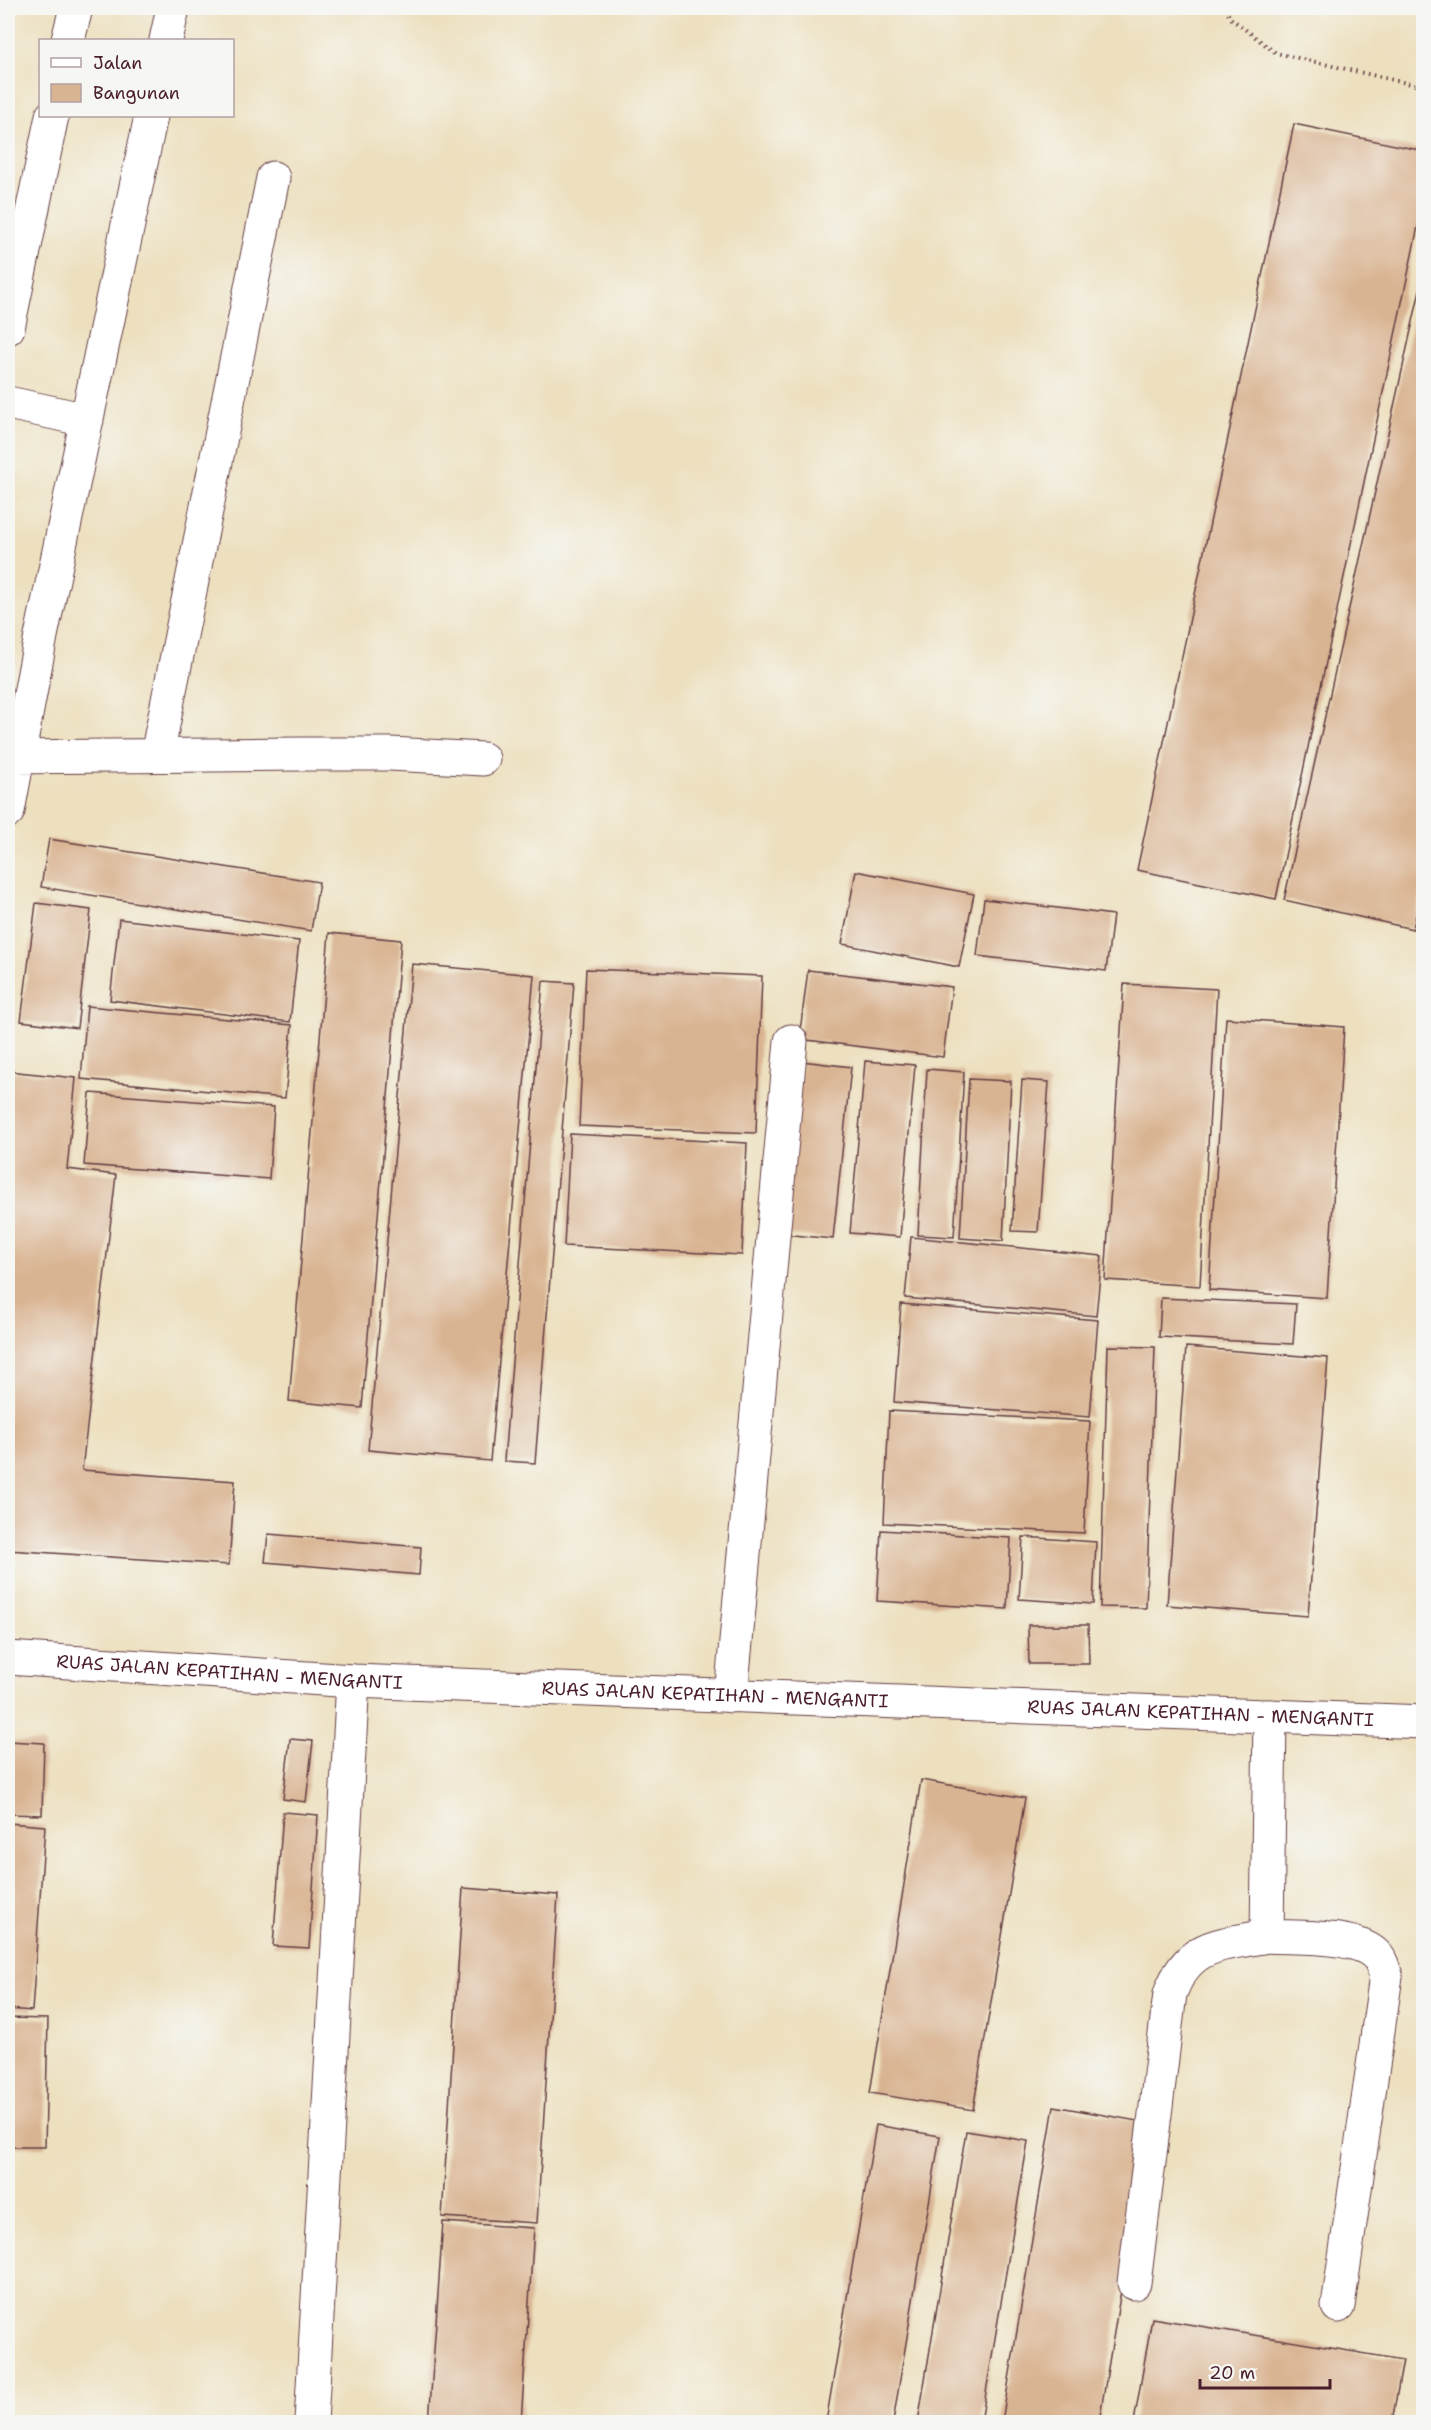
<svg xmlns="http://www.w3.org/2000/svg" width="1431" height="2430" font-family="'Shantell Sans',sans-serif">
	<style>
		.building { fill: #d9b492 }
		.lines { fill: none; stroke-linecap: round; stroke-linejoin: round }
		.minor-casing { stroke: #623c41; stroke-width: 35 }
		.major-casing { stroke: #623c41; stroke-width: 35 }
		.path { stroke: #623c41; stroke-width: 4; stroke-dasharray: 1.5 4.5; stroke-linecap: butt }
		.minor { stroke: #fff; stroke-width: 33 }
		.major { stroke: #fff; stroke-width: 33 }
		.labels { text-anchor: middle; stroke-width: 5; stroke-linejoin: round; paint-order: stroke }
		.street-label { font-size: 18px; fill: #4a1f2b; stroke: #f6f6f2 }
	</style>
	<rect width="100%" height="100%" fill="#f6f6f2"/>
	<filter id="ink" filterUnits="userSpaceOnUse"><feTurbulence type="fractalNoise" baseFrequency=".0167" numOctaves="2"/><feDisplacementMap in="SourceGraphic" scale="12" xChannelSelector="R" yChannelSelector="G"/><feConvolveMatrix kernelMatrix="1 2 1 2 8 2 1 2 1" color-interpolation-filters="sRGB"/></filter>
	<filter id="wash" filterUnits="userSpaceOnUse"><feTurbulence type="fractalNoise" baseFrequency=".008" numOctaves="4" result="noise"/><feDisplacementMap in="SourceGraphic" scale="24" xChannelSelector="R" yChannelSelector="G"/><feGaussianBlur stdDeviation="1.35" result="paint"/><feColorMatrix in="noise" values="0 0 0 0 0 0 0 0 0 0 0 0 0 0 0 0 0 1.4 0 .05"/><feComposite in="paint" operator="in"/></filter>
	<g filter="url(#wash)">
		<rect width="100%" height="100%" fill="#ede0bf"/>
		<g id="blocks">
			<path class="building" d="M1294,124L1424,151V198L1276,899L1137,870Z
				M1424,272V881L1413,929L1284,900Z
				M49,839L319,882L311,931L41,887Z
				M856,871L974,894L959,967L842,944Z
				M984,899L1113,915L1106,971L977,956Z
				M36,903L91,910L77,1028L21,1021Z
				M119,919L299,941L290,1022L110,1000Z
				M329,933L401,940L362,1408L289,1401Z
				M412,964L534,975L490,1461L368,1450Z
				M586,969L762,976L756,1133L579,1126Z
				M808,970L952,987L943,1057L799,1039Z
				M543,981L574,983L535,1463L504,1461Z
				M1124,984L1217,989L1200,1286L1105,1280Z
				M87,1006L292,1025L285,1098L81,1079Z
				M1226,1018L1344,1027L1327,1298L1209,1290Z
				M802,1061L851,1067L833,1239L784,1234Z
				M865,1061L915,1065L900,1237L850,1233Z
				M927,1069L964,1072L954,1237L918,1235Z
				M8,1071L76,1078L67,1169L116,1175L82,1470L235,1481L229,1565L8,1550Z
				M969,1079L1011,1081L1003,1241L960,1238Z
				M1022,1080L1049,1082L1038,1232L1012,1231Z
				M90,1093L274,1107L269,1179L84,1165Z
				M570,1134L747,1143L742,1255L564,1246Z
				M911,1237L1102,1256L1096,1316L905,1298Z
				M1161,1298L1296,1304L1293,1344L1159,1337Z
				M901,1304L1098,1320L1090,1417L894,1402Z
				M1108,1346L1155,1347L1146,1608L1100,1607Z
				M1186,1347L1328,1358L1308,1616L1167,1605Z
				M889,1411L1090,1421L1084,1533L884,1523Z
				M881,1530L1011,1538L1007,1609L877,1601Z
				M268,1534L421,1547L419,1575L265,1562Z
				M1023,1537L1096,1542L1093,1604L1019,1599Z
				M1028,1625H1088L1089,1664H1029Z
				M290,1739L313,1741L306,1802L283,1799Z
				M8,1741L44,1743L42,1815L8,1814Z
				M921,1780L1025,1798L973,2110L870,2093Z
				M283,1812L318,1815L309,1948L273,1946Z
				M8,1823L45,1826L32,2011L8,2009Z
				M463,1888L558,1895L537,2223L442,2217Z
				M8,2018L48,2019L45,2147H8Z
				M1054,2106L1149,2123L1099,2422H1002Z
				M876,2125L940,2136L893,2422H826Z
				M966,2131L1028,2141L981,2422H918Z
				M443,2222L534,2228L521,2422H429Z
				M1152,2318L1403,2360L1392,2422H1134Z"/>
		</g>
	</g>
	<g filter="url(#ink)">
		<use href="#blocks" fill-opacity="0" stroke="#623c41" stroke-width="1.5"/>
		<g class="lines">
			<g class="minor-casing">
				<path id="minor" d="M68,40L76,8
					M166,40L173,8
					M8,328L52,116
					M8,403L87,420
					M157,755L273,178
					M8,757L302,754H390L483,759
					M8,811L41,636L151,116
					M731,1696L791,1041
					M1267,1936C1295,1938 1356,1934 1376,1955C1381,1959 1384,1970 1386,1976L1338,2306
					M1134,2283L1170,1994C1188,1943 1220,1945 1267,1936L1270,1716
					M311,2422L353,1681"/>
			</g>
			<g class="major-casing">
				<g id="major">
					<path id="s1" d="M8,1658L353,1681L1424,1722"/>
				</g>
			</g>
			<path class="path" d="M1226,8L1229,17L1276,53L1424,87"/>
			<use href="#minor" class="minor"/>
			<use href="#major" class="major"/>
		</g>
	</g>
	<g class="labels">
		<g class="street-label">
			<text dy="6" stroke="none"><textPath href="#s1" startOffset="222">RUAS JALAN KEPATIHAN - MENGANTI</textPath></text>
			<text dy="6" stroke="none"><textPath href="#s1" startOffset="708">RUAS JALAN KEPATIHAN - MENGANTI</textPath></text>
			<text dy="6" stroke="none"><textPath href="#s1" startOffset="1194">RUAS JALAN KEPATIHAN - MENGANTI</textPath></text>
		</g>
	</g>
	<rect width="1431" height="2430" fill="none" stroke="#f6f6f2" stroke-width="30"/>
	<rect x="39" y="39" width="195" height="78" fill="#f6f6f2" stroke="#b1a0a2" stroke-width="1.5"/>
	<rect x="51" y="58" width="30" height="9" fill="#ffffff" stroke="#b1a0a2" stroke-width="1.5"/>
	<text x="93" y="69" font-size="18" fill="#4a1f2b">Jalan</text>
	<rect x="51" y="84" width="30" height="18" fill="#d9b492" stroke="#b1a0a2" stroke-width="1.5"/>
	<text x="93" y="99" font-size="18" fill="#4a1f2b">Bangunan</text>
	<path d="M1200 2379v9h130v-9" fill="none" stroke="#4a1f2b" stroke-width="3"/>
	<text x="1209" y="2379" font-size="18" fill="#4a1f2b" stroke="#f6f6f2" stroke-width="4.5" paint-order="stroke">20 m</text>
</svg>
